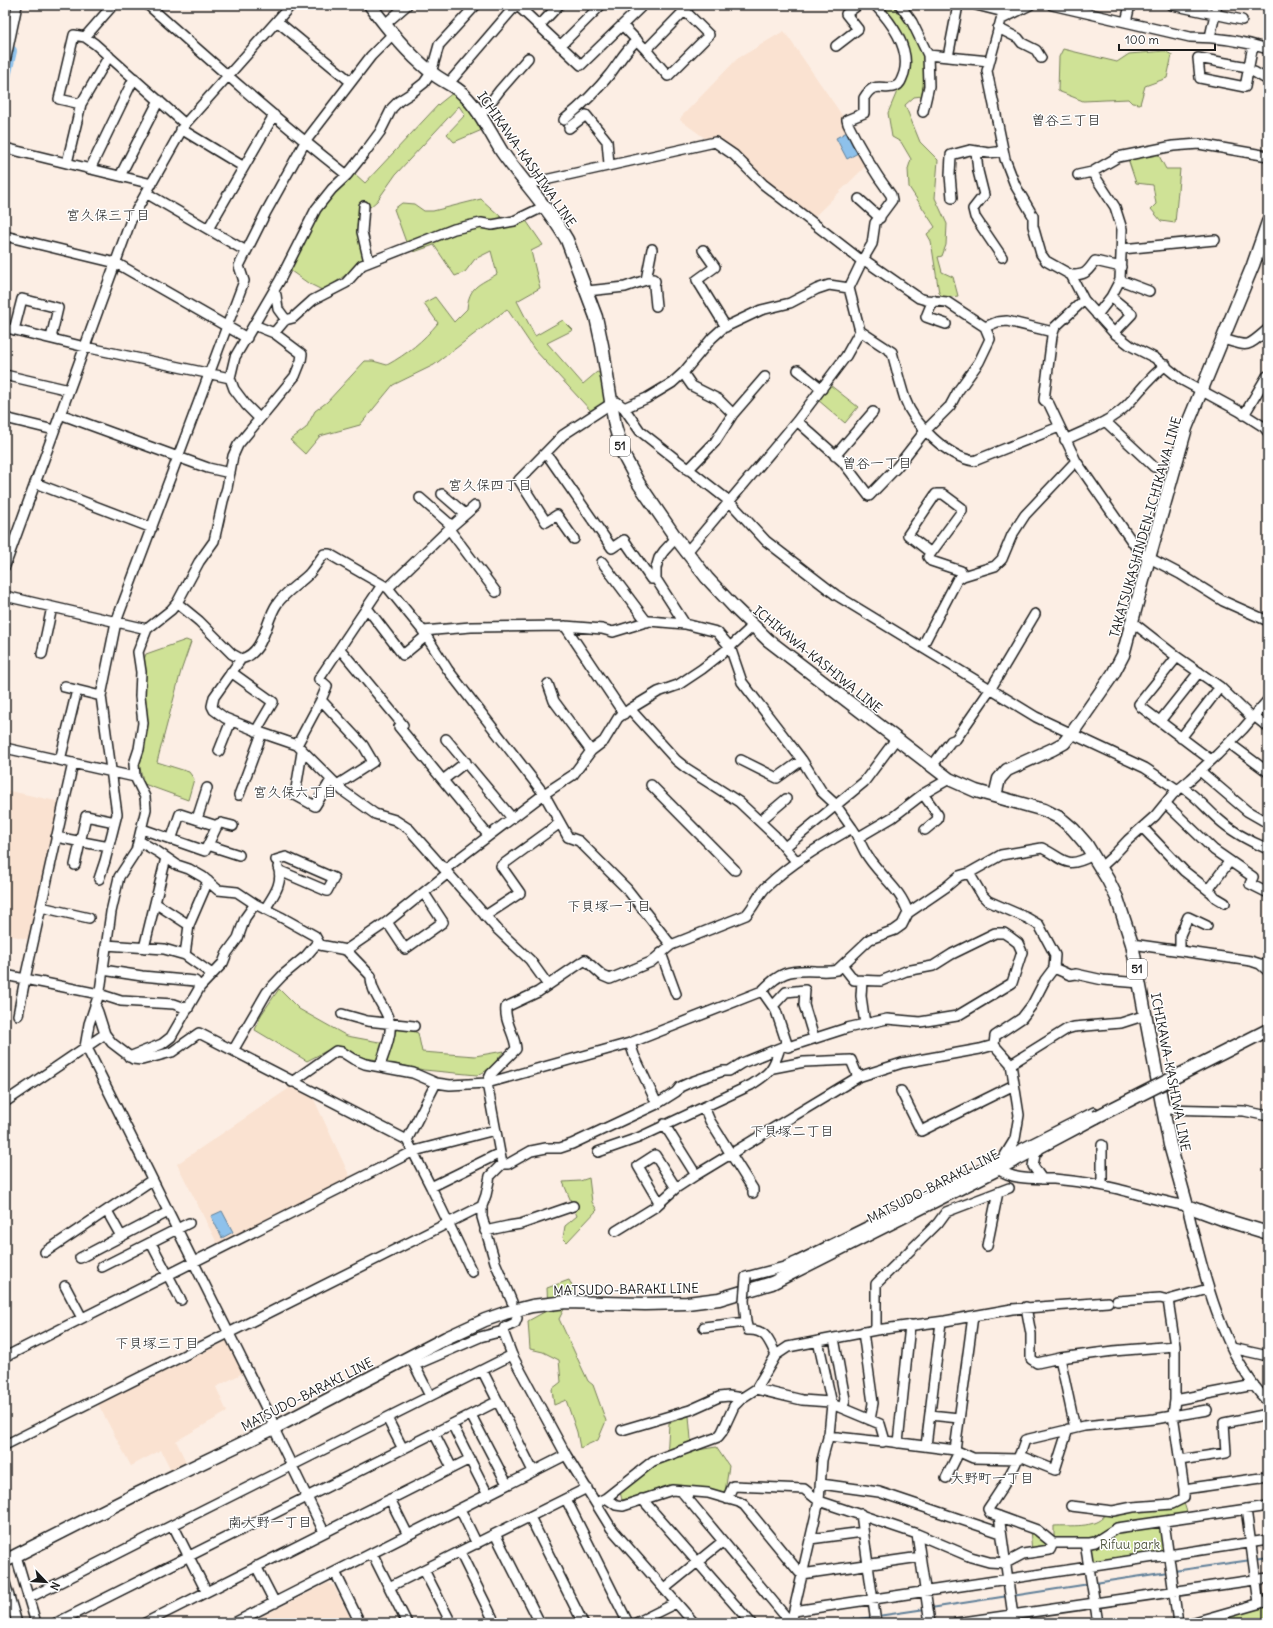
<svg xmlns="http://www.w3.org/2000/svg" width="1273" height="1628" font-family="Delius,'Klee One',sans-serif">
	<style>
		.built { fill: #fae2d1 }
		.green { fill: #cfe296; stroke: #767f59 }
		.water { fill: #8ec1eb; stroke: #607f98 }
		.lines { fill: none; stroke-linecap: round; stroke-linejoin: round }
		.stream { stroke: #607f98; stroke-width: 2 }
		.river { stroke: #8ec1eb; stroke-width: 12 }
		.minor-casing { stroke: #1c1c1c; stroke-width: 12 }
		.major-casing { stroke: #1c1c1c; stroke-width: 15 }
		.minor { stroke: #fff; stroke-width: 9 }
		.major { stroke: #fff; stroke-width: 12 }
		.minor-bridge-casing { stroke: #1c1c1c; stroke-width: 12; stroke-linecap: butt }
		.major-bridge-casing { stroke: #1c1c1c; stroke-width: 15; stroke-linecap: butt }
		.minor-bridge { stroke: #fff; stroke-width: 9 }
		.major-bridge { stroke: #fff; stroke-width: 12 }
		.labels { text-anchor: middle; stroke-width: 3; stroke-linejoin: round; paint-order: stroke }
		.shield { fill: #fff; stroke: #606060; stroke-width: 1 }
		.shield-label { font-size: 12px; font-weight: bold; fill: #1c1c1c }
		.street-label { font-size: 13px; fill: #1c1c1c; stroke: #fff }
		.park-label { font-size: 13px; fill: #525741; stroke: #fff }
		.neighbourhood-label { font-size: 14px; fill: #1c1c1c; stroke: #fff }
	</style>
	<rect width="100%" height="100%" fill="#fceee4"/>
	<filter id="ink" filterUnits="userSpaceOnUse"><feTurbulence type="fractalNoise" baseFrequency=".025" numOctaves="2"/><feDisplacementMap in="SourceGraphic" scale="8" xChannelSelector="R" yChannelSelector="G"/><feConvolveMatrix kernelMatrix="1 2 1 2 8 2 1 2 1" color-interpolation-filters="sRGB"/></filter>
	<g filter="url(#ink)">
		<path class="built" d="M784,31L844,118L867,165L813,218L769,185L715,138L706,139L680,120L681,117L737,59Z
			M5,790L61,802L31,940L5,934Z
			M291,1087L312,1095L351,1179L219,1247L177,1164Z
			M227,1341L243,1373L216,1387L227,1412L176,1441L187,1464L172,1472L161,1450L131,1466L98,1404Z
			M328,1583L334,1586L353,1623H249Z"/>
		<path class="green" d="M879,5H898L923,50L925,64L922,96L914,97L905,105L920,142L938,160L935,198L947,224L946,245L942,256L938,257L942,272L953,277L958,296L944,298L939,293L931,241L927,234L935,227L909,187L908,169L911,159L901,142L892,137L888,113L898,89L906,81L907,54Z
			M1063,49L1117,62L1129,54L1165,51L1172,55L1167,78L1145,86L1140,104L1132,103L1128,99L1083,101L1058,91L1059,57Z
			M454,92L468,107L482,130L454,142L447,134L465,115L459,106L396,174L377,201L362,214L364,261L324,291L308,283L288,269L315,215L354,173L365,183L439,104Z
			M1157,152L1166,169H1180L1175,223L1161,221L1151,209L1156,204L1153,185L1136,183L1128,159Z
			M481,199L510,225L525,219L543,245L531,251L540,288L517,301L535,336L563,320L573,330L547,343L583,384L597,372L601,374L607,404L591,411L534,349L507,309L434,365L393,385L360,425L320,436L305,454L290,440L306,428L315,411L327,402L365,361H373L387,365C407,354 423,341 438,323L424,303L435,297L454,322L467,309C469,286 479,285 497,274L491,251L475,259L465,272L455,276L434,245L414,252L406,242L394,209L402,203L414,204L424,211H433Z
			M830,385L858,407L845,423L818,400Z
			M186,640L191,642L181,671L157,762L189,772L194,779L188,800L144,784L138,761L143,662L146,654Z
			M279,989L299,1009L347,1036L390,1044L398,1026L418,1033L422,1052L475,1056L504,1051C496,1061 490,1071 477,1075L424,1070L372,1059L326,1051L307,1061L255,1030L261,1015Z
			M589,1178L592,1202L597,1210L567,1242L563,1238L565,1226L577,1216L563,1182L580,1181Z
			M569,1280L577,1295L566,1299L564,1309L559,1319L588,1381L593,1385L606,1421L598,1440L580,1448L577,1432L566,1400L554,1405L552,1389L561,1382L559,1360L543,1352L530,1349L528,1321L548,1310L547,1288Z
			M689,1416L692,1451L716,1447L729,1466L725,1492L691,1487L661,1490L622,1500L620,1492L650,1468L667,1460L669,1423Z
			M1182,1502L1184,1503L1188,1515L1116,1523L1089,1539H1054V1526C1070,1525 1095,1529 1105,1515Z
			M1162,1526L1165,1551L1092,1564L1089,1546L1119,1531Z
			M1030,1529L1052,1543L1049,1549L1032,1552Z
			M1268,1606V1623H1204L1247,1610Z"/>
		<path class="water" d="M847,132L858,153L847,159L836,138Z
			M222,1211L233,1232L222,1238L211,1216Z"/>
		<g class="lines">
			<path class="stream" d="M1255,1560L1268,1558
				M1174,1571L1251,1560
				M1095,1583L1168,1572
				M1012,1596L1089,1584
				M931,1608L1008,1596
				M878,1616L925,1609
				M833,1623L873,1617"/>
			<path class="river" d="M5,77L11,51"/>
			<g class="minor-casing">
				<path id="minor" d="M148,5C213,63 278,121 347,175
					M517,5L581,65L643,5
					M900,5L912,22L928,55L929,86L923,112
					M976,5L1004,12
					M1005,5L987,71L1005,159L1015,185L1033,216V226L1041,254L1046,261L1071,275L1084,300L1114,333L1131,346L1155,358L1182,380L1239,411L1264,427L1268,432
					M1052,5L1190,37C1217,37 1243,41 1268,49
					M1172,5L1242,20
					M1002,19L1030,5
					M277,21L351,82
					M1126,22L1130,5
					M1268,24V25
					M384,25L407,5
					M539,26L559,5
					M623,26L646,50L668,76L709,35L679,5
					M998,28L1018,38L1022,43L1036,50L1041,58
					M85,37L113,5
					M1210,37L1217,5
					M560,46L601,5
					M836,46L858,29L846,14L858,5
					M646,50L690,5
					M928,55L989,61
					M948,57L958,5
					M5,62L17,5
					M1248,67L1198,58L1200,78L1245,87L1253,45
					M1254,72L1268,80
					M449,83L516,5
					M81,104L109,56
					M480,116L500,90L528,58
					M564,120C581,106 596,92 610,74C620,61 624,52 637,40
					M569,128L586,115L607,141L609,164
					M181,129L244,167
					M5,148L152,184
					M976,151L978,171L984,195L973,209L975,217L1002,257
					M67,163L81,104L59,99L74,35L85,37L95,44L185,124
					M90,169L134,78
					M1078,175L1092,172
					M120,176L159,100
					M527,184L715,142L734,155L763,184L862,261
					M146,193L246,251
					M952,198L950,175L951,155L970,150L989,153L1003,151
					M859,199L880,218
					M364,206L362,232L369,262
					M208,229L274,115
					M5,236L116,263L247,338
					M1122,249L1215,240
					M703,250L715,267L697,280L726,327
					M1071,275C1086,275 1087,272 1095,261L1121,267
					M646,280L653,279L655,281L654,286L656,306
					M1120,280L1149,291
					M587,291L625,287L646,280L652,249
					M273,292L276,295L278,309L286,320
					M1111,297L1132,314L1114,333
					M933,300L926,317L946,324
					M1084,300L1055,327L1052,336L1044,400L1049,404L1076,461L1140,553L1180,574L1223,601L1268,621
					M1097,315L1111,297L1120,280L1122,229L1115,207L1092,172L1118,157L1173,146L1199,144L1268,156
					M254,325L274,333L285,320L293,318L313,300L346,283L362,265L454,229L481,223L492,225L514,221L545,206
					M985,327L997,322L1007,321L1053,332
					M11,329L85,347L230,378
					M14,330L22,299L58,308L51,338
					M860,331L892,352C896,367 900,384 905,399C914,425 948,457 974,461L1059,427
					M274,333L302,354L301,361L295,376L238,445L233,456L227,488L223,501L214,541L199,562L177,603L171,610L147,629L138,652L141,672L140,696L143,723L139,749L134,764L135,777L145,797L146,809L136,851L119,877L111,912L100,991L89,1024L85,1047L89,1052L271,1418L277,1435L324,1532
					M1223,339C1250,347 1246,348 1268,329
					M798,370L822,389
					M683,373L692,386L718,399L733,414L715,442L688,470
					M5,375L69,390
					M624,408L640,431L729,501L766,541L836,595L1036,717L1145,768L1178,790
					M60,414L208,468L230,473
					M733,414L765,377
					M1244,415L1267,376L1268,377
					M5,418L54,430
					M259,418L246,405L234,389L230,378L235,357L280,280L316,209L332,189L347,175L363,155L380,132L392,108L399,101L410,94L424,83L431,73L439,45L476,5
					M797,421L843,462L869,496L897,467L925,431L950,406L958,391L979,362L990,339L985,327L947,302L926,300L919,298L863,259
					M1105,421L1154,467
					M1065,440C1085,430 1108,423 1125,407C1139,393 1149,377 1166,365
					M546,453L612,548L624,540L651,579H656
					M835,456L873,412
					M35,483L152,528
					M442,494L465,514
					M452,526L475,506
					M449,529L496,592
					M676,538L664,551L659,558L656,568V579L685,624
					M574,539L557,515L546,522L519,480L563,435L612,403L617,402L624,408L647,398L672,383L683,373L712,338L723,328L761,310L790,303L817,289L829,285L849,288
					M686,553L797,421L846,356L860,331L849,288L862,261L872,244L875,223L892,200L891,195C874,172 860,149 848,124L847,120L864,113V98C875,79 884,92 896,86C901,84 902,78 904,73C911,48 891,22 875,5
					M931,553L908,535L936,494H943L962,508V511L928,557L931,561L961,571L963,576
					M602,562L647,622
					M5,566L131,220L185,124L291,5
					M388,588L452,526L420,498
					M5,596L147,629
					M177,603L199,621L232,654L241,659C265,653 265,621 277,604C285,592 299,584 309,574C314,568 319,561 324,554H329L388,588L423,631L448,670L544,794L568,837L579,841L627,889L671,945
					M367,608L403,655L426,636
					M1131,621L1177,657L1220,687L1252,718
					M565,626L624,714
					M423,631L471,627L565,626L602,629L613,632L649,621L685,624L717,632L730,647L742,682L802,760L822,792L835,804L852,828
					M922,647L957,580L963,576L995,566L1002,559L1012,535L1025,515L1076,461
					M340,649L403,725L399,727L488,835
					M42,654L52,607
					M1177,657L1139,704L1141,707L1211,760
					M241,659L214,697L212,706L214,710L225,718L262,733L297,745L343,791L375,814L395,820L409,829L497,929L530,960L548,985
					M231,672L273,702L256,731
					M548,684L554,701L591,751
					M65,686L64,687L101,696
					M321,700L327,686L319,679L382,585
					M630,709L676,760L686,768L739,802L774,835L796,861
					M1254,716L1268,727
					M1160,721L1199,672
					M1181,738L1220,687
					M446,739L512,818
					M1229,743L1268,772
					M297,745L321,700L363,745L373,762L337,785
					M5,748L135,777
					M219,751L231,721
					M302,752L295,795L315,806L331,780
					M60,760L77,690
					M741,760L777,778L802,760
					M932,766L951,741L956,739L990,690L1035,614
					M1200,771L1247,811L1268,823
					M443,780L466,762
					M651,785L735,870
					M1182,787C1195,795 1206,808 1217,818C1232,832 1249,841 1268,849
					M923,794L938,815L937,820L925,830
					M239,795L262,733
					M1166,804L1214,850L1253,877L1250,884L1268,893
					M197,819L207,788
					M760,821L786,799
					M1143,828L1184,871L1212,893L1215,897L1225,903
					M142,829L205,851L218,824L221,823L233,826
					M56,837L109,847
					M859,837L893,817L923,794L949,779
					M171,840L180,814L217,826
					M139,841L158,852L177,865L189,869L203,877L218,890L237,892L255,904L281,917L315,936L320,945L346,950L371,976C370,993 387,1008 390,1024C392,1035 383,1056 380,1066
					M208,845L239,855
					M785,847L864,782L896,739
					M276,860L286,857L334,878L327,891L280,871
					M75,865L86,816L115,822
					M1101,867L1112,857L1128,840L1155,816L1173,794L1191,779L1217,755L1243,729L1268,700
					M445,869L544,794L573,775L591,751L604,741L618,718L630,709L658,692L678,685L702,669L730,647L753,626
					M969,873L982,895L988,901L1027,918L1039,925L1055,955L1054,968L1045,980L1032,1005L1022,1018L995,1036L994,1045L1011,1064L1019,1115L1015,1139L1004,1157
					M99,879L105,861L117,814L101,696L116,622L244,281L239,266L266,212L305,142L371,56L393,34
					M1208,890L1229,862
					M155,903L189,925
					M41,907L89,918
					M265,909C273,896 284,883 278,867
					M485,916L520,893L501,866L560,823
					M387,922L405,949L443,922L424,893
					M1132,944L1251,961L1260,964L1268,971
					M106,945L164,949L185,955L212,974
					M144,948L166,858
					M346,950L387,922L448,873
					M1180,950V935L1188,917L1207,926
					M661,953L676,994
					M185,955L189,925L208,881
					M1054,968L1070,975L1076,974L1103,980L1140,983
					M103,970L142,976L195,981L200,987
					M5,975L99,994L121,1001L174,1004L188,1009
					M862,981L861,996L865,1024
					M762,991L776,1011L788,1047L847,1028L887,1019L920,1022L957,1016L1012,983L1022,952L1018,943L1010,937L1004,933H995L952,954L933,966L906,971L881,981L854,980L843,966
					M95,1005L98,1012L105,1034L112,1043L133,1059L142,1060L172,1052L199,1033L407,1140L431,1187L472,1272
					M773,1006L786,992L805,990L804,1005L814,1038
					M342,1014L367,1021L414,1026
					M18,1015L25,979L73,763
					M630,1043L634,1055L657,1104
					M234,1049L267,992L283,975L306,956L318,942
					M129,1057L162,1044L171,1037L200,987L223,963L227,953L238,938L245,918L255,904
					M1011,1064L1067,1029L1074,1027L1121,1023L1146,1015
					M773,1068L804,1062L851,1060L858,1077
					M292,1082L336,1051L342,1052L353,1059L365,1064L413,1073L436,1083L450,1085L487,1083L630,1043L762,991C780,972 788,970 815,971C822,971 829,972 837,970L870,939L895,930L902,925L908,913L946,887L959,876L969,873L1001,855L1042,848C1066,860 1065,870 1093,855
					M901,1091L921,1131L1014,1085
					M5,1102L105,1034
					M704,1107L710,1121L753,1189V1193
					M1163,1109L1244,1111L1268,1116
					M664,1124L696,1175
					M407,1140L436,1083
					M1102,1145V1185
					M1040,1148L1035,1155L1033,1166L1042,1179
					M598,1152L638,1138L751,1085C770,1073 773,1070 780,1048
					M502,1164L487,1083L491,1074L516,1049C515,1034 504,1022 506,1007L538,992L585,960L603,976L610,979L651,962L671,945L746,915C754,907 758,895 766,887C791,863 822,845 852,828C858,836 860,843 865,852C877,874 901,888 908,913
					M998,1169C1015,1181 1035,1178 1054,1179C1076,1181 1098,1184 1118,1189C1141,1195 1163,1202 1187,1206C1202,1269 1222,1355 1268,1402
					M431,1187L500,1153
					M659,1202L638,1166L655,1155L676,1188
					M107,1211L121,1236
					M902,1218L899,1211L1094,1112
					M485,1231L508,1226L521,1224L573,1206
					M616,1231L655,1207L676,1188L696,1175L858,1077L902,1063L980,1049L994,1045
					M151,1243L181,1300
					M987,1246L998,1192
					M45,1252L152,1180
					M80,1258L168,1212
					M102,1267L189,1223
					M746,1277L784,1267L798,1261L899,1211
					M65,1286L82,1318
					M1168,1300L1175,1346V1400L1173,1415L1184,1489L1268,1477
					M744,1301L746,1322L748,1330C766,1329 769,1341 776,1355
					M1117,1301L1160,1298L1168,1300L1208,1289
					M512,1302L495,1262L482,1217V1206L486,1195L490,1176L502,1164H508L531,1151L546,1148H560L572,1144L657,1104L676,1092L680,1087L691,1082L723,1071H729L742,1063L787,1045
					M1026,1307L1031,1334V1359L1037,1363L1060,1358
					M517,1318L515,1323L504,1328L503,1331L512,1355L566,1455L611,1528L694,1623
					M704,1327L746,1322
					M876,1330V1284L938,1223L946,1212L1009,1188
					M863,1332L873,1403L870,1420
					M834,1338L845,1399L843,1408
					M818,1341L832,1404L880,1424L885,1441L955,1450L973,1458L1019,1459
					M1232,1348L1268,1356
					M5,1357L414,1151L495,1130
					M412,1360L430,1396
					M415,1365L480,1337L503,1331
					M482,1370L533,1471
					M756,1389L802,1400L830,1402L832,1404L829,1434L822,1460L819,1501L791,1623
					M1175,1400L1254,1385
					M471,1415L507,1484
					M930,1415L959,1418
					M387,1418L403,1449
					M452,1424L488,1495
					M1075,1428L1060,1358L1113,1351L1175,1346
					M622,1430L690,1410L719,1397L729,1396L742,1398
					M434,1433L452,1468
					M828,1436L883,1442L885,1441
					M898,1443L910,1325
					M5,1445L482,1206
					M926,1446L941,1322
					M955,1450L973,1316
					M1020,1456L1055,1470L1068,1429
					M1180,1460L1226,1453L1224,1423L1268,1414
					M946,1478L959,1452
					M821,1484L879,1492L1001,1533
					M682,1492L791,1623
					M606,1498L616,1505L623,1506L672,1490L708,1493L739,1502L744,1505L799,1572L802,1574L920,1557
					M390,1499L408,1535
					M566,1499L628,1623
					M642,1499L751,1623
					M727,1499L733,1486L804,1489L819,1501L917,1534L971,1557L989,1562L1006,1563L1023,1554L1050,1550L1053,1543H1090L1095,1542L1117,1528L1268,1506
					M596,1503L606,1498L653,1461L718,1437L722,1432L734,1406L742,1398L756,1389L776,1355L788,1347L876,1330L945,1321L1012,1309L1108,1302
					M1071,1506L1113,1511L1133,1507L1172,1504L1184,1498V1489
					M460,1509L477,1544
					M1246,1509L1259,1603
					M861,1514L876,1623
					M999,1516L1014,1623
					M530,1517L583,1623
					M1164,1522L1178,1623
					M173,1525L206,1591
					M495,1534L540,1623
					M917,1534L930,1623
					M810,1539L863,1532
					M1053,1543L1037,1530L990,1513L988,1509C1003,1487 1017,1466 1025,1440L1084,1426L1155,1419L1207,1410
					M1085,1543L1098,1623
					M460,1552L495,1623
					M372,1553L407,1623
					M16,1556L36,1623
					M256,1566L275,1603
					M424,1570L451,1623
					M335,1572L360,1623
					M5,1583L17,1623
					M389,1587L587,1488
					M664,1589L722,1542
					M29,1598L173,1525L512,1355
					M794,1611L1268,1540
					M56,1623L498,1401
					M145,1623L470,1459
					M234,1623L566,1455
					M636,1623L676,1603
					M956,1623L1268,1578
					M1191,1623L1268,1601"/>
			</g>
			<g class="major-casing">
				<path id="major" d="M370,5C388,29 407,53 431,72C441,81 454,85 463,94C480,110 490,133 502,152C523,182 549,208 567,240L596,317L602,345L615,426L624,456L639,484L676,538L707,578L735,608L768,640L949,779L976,791L1044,810L1060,818L1073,829L1086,844L1108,880L1117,898L1132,944L1163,1109L1170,1145L1187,1206L1222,1219L1268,1233
					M995,796L999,779L1007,770L1053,749L1064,743L1072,733L1113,674L1123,655L1149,558L1186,428L1253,265L1268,222
					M5,1561L135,1495L274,1428L446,1338L485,1320L505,1313L532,1306L566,1302L645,1304L687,1303L719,1299L772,1283L998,1169L1096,1117"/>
			</g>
			<use href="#minor" class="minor"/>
			<use href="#major" class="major"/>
			<g class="minor-bridge-casing">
				<path id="minor-bridge" d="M744,1301L746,1277"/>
			</g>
			<g class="major-bridge-casing">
				<path id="major-bridge" d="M1096,1117L1268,1030"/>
			</g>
			<use href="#minor-bridge" class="minor-bridge"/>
			<use href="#major-bridge" class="major-bridge"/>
		</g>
	</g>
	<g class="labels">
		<g class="shield">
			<rect x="610" y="436" width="20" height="20" rx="3"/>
			<rect x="1127" y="959" width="20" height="20" rx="3"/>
		</g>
		<g class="shield-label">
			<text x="620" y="450">51</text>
			<text x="1137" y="973">51</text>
		</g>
		<g class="street-label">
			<text transform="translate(527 159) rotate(55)" y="5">ICHIKAWA-KASHIWA LINE</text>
			<text transform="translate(1145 527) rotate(-74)" y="5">TAKATSUKASHINDEN-ICHIKAWA LINE</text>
			<text transform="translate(818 659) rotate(39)" y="5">ICHIKAWA-KASHIWA LINE</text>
			<text transform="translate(1171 1072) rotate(79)" y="5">ICHIKAWA-KASHIWA LINE</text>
			<text transform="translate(933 1186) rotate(-27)" y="5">MATSUDO-BARAKI LINE</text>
			<text transform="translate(626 1289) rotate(-1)" y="5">MATSUDO-BARAKI LINE</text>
			<text transform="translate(307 1394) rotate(-27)" y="5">MATSUDO-BARAKI LINE</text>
		</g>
		<g class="park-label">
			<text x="1130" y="1549">Rifuu park</text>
		</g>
		<g class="neighbourhood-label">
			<text x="1066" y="125">曽谷三丁目</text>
			<text x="108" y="220">宮久保三丁目</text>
			<text x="877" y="468">曽谷一丁目</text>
			<text x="490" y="490">宮久保四丁目</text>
			<text x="295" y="797">宮久保六丁目</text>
			<text x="609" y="911">下貝塚一丁目</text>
			<text x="792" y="1136">下貝塚二丁目</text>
			<text x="157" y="1348">下貝塚三丁目</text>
			<text x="992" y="1483">大野町一丁目</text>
			<text x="270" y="1527">南大野一丁目</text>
		</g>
	</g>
	<rect width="1273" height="1628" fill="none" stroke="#fff" stroke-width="20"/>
	<rect x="10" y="10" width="1253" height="1608" fill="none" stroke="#1c1c1c" stroke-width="1.5" filter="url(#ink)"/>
	<g transform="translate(46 1582) rotate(115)" stroke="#ffffff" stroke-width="3" paint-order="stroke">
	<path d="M0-3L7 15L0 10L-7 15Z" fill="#1c1c1c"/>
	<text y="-6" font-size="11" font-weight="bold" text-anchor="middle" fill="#1c1c1c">N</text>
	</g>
	<path d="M1119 44v6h96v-6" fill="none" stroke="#1c1c1c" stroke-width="2"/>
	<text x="1125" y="44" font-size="12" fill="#1c1c1c" stroke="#ffffff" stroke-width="3" paint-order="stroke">100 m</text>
</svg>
